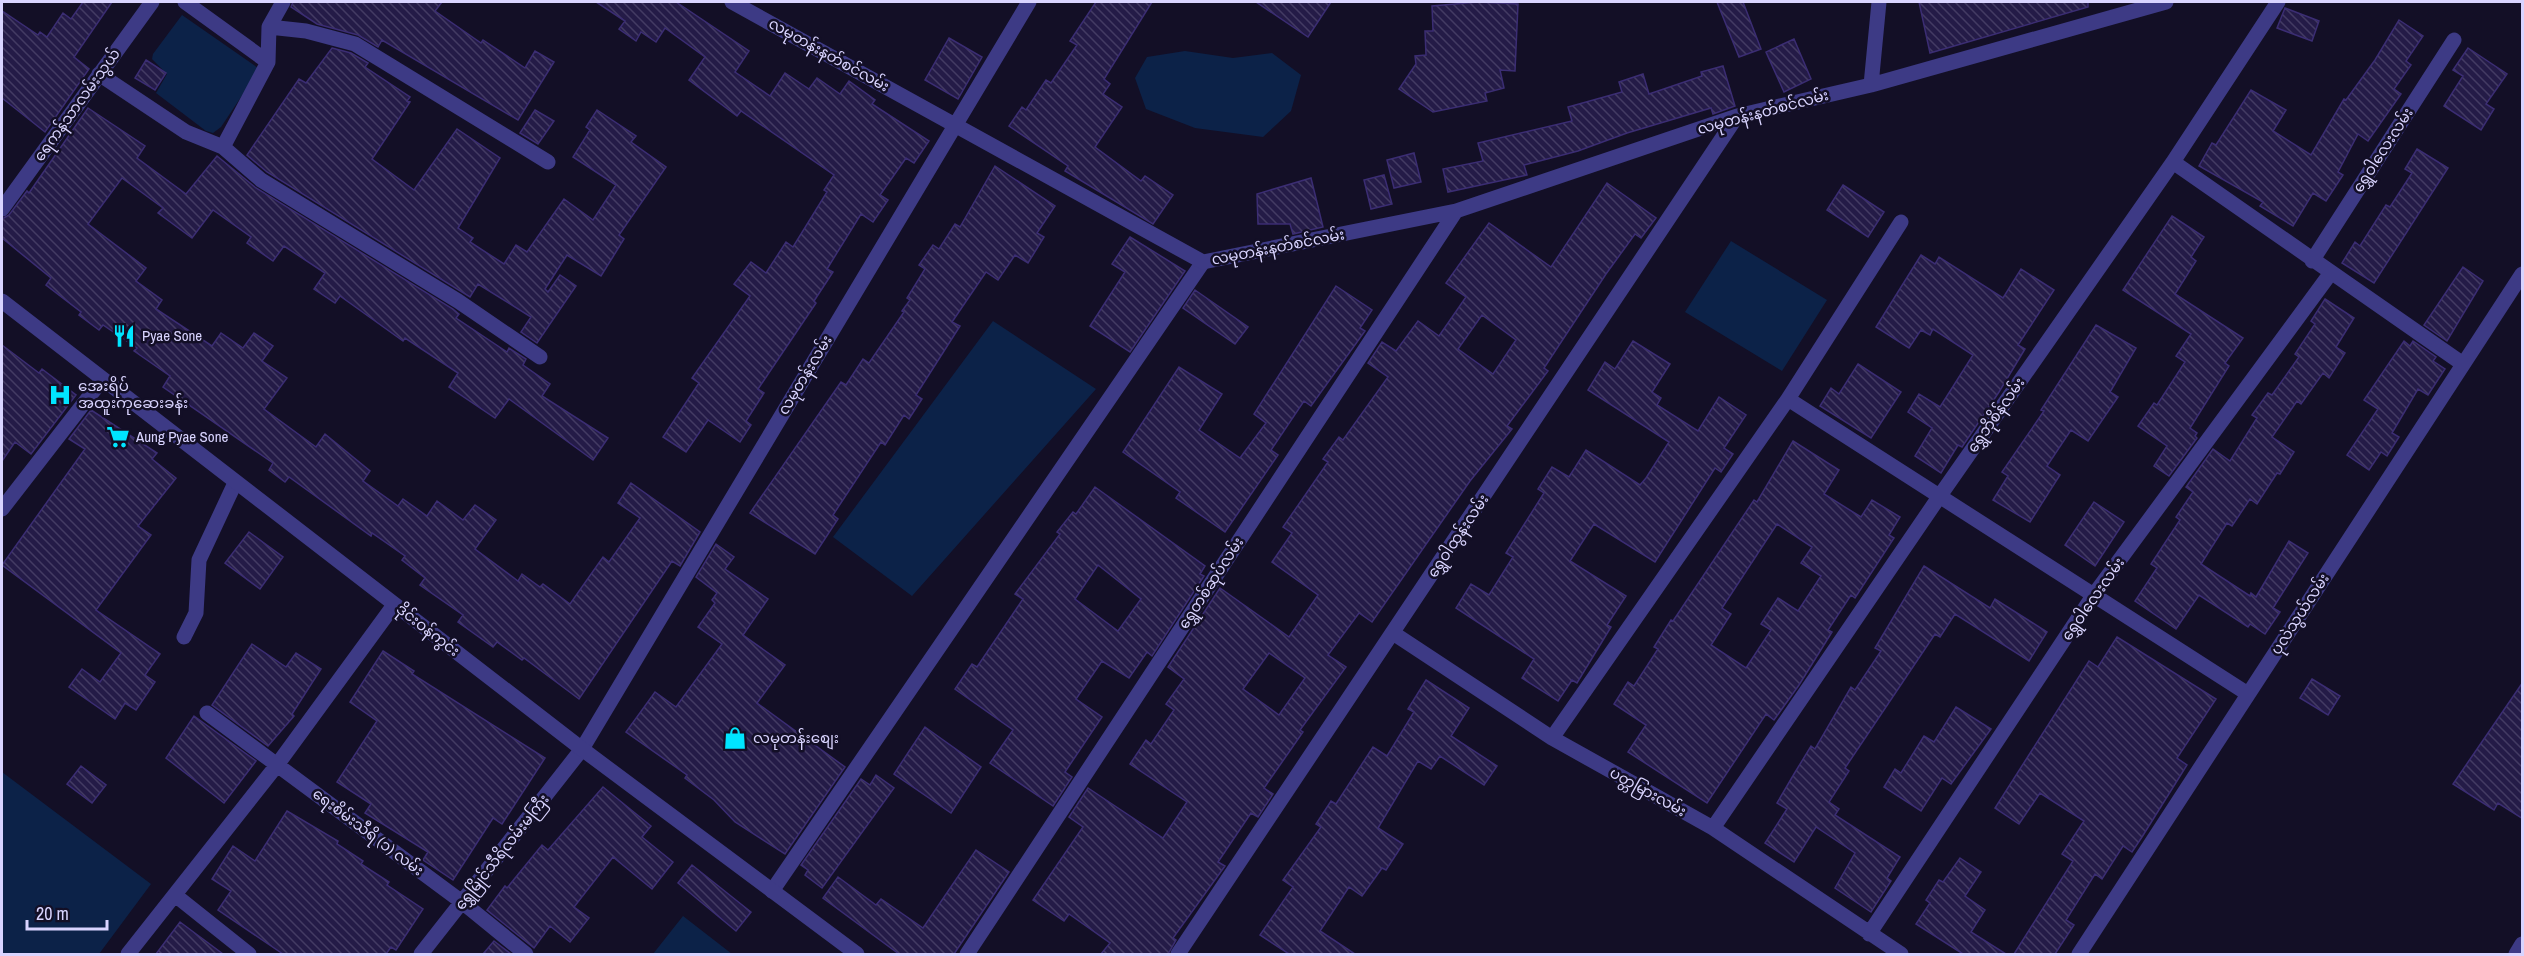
<svg xmlns="http://www.w3.org/2000/svg" width="2524" height="956" font-family="'Archivo Narrow','Noto Sans Myanmar',sans-serif">
	<style>
		.water { fill: #0c2248 }
		.building { fill: url(#building-back-hatch); stroke: #3b2d73; stroke-width: 1.5; fill-rule: evenodd }
		.lines { fill: none; stroke-linecap: round; stroke-linejoin: round }
		.service { stroke: #3d3a85; stroke-width: 15 }
		.minor { stroke: #3d3a85; stroke-width: 15 }
		.tertiary { stroke: #3d3a85; stroke-width: 15 }
		.labels { text-anchor: middle; stroke-width: 5; stroke-linejoin: round; paint-order: stroke }
		.street-label { font-size: 15px; fill: #d9d4ff; stroke: #130f26 }
		.poi-label { font-size: 15px; fill: #d9d4ff; stroke: #130f26; text-anchor: start }
	</style>
	<defs>
		<pattern id="building-back-hatch" width="6" height="6" patternUnits="userSpaceOnUse" patternTransform="scale(1.5)"><rect width="6" height="6" fill="#241b47"/><path d="M-1 5l2 2M0 0l6 6M5-1l2 2" fill="none" stroke="#433b63"/></pattern>
	</defs>
	<rect width="100%" height="100%" fill="#130f26"/>
	<path class="water" d="M182,15L258,68L255,76L221,127L213,133L206,131L156,93L167,74L152,59L153,54Z
		M1185,51L1233,58L1272,53L1301,75L1291,111L1263,137L1195,128L1146,109L1135,78L1147,57Z
		M1731,241L1827,300L1782,371L1685,312Z
		M993,321L1096,389L912,596L833,537Z
		M2,772L151,884L99,954H2Z
		M683,916L732,954H653Z"/>
	<path class="building" d="M83,2H112L74,57L89,69L45,132L2,98V11L38,35L40,32L47,37L63,13L71,19Z
		M293,2H442L435,11L481,43L483,40L525,68L535,51L554,62L518,120L382,40L378,47L358,35L317,24L291,7Z
		M596,2H676L749,51L735,72L770,96L785,73L809,89L817,78L840,94L849,81L875,100L872,104L929,141L914,163L906,158L880,195L888,200L873,222L861,214L827,269L833,272L814,301L816,303L758,389L764,393L746,421L751,425L740,442L708,420L686,452L663,437L699,383L692,378L750,296L734,284L751,262L766,273L786,242L793,247L827,192L824,190L834,175L741,111L737,116L689,80L705,57L665,28L656,42L641,32L636,41L619,29L625,21Z
		M1096,2H1152L1104,79L1110,84L1103,94L1122,107L1095,147L1141,181L1145,176L1173,195L1153,224L1065,171L1068,166L1009,126L1022,107L1026,110L1046,80L1051,83L1077,45L1070,41Z
		M1256,2H1331L1308,37Z
		M1478,2L1518,4L1515,71L1500,70L1504,88L1485,93L1487,101L1433,112L1399,89L1416,64L1415,56L1426,55L1425,31H1433L1432,6Z
		M1717,2H1743L1761,49L1739,57Z
		M1919,2H2088V7L1930,53Z
		M2285,8L2319,21L2312,41L2277,28Z
		M2399,20L2423,36L2406,61L2411,65L2394,89L2401,94L2368,141L2358,134L2338,172L2343,175L2326,201L2313,193L2293,226L2260,206L2263,202L2199,166L2212,143L2216,145L2251,90L2286,110L2273,131L2311,155L2344,99L2346,100L2375,60Z
		M949,38L982,57L958,99L925,80Z
		M1794,39L1811,79L1784,92L1766,52Z
		M332,48L351,53L368,63L365,67L410,97L407,101L410,102L372,159L414,190L457,129L500,158L458,228L473,238L470,242L504,264L516,245L527,252L564,199L593,220L616,185L573,157L590,130L586,127L597,110L636,136L631,142L666,167L619,235L624,239L601,276L567,255L545,289L548,292L560,275L576,286L537,343L521,332L531,317L478,284L470,297L267,172L247,155L299,79L306,83Z
		M2468,48L2507,74L2486,104L2494,109L2481,130L2444,106L2463,76L2453,70Z
		M146,60L166,73L155,90L135,78Z
		M1723,66L1735,106L1713,114L1711,108L1627,133L1578,151L1524,165L1527,175L1448,192L1443,169L1483,161L1478,143L1572,121L1568,107L1622,92L1619,82L1643,74L1649,94L1702,76L1701,72Z
		M88,108L145,146L137,158L186,194L217,156L256,188L453,309L459,314L456,318L507,352L509,348L526,359L523,365L550,384L542,396L608,438L593,460L509,399L495,418L449,387L458,373L405,338L403,341L340,296L335,303L314,289L325,273L284,246L273,261L247,243L251,237L213,210L192,238L158,213L163,208L122,178L88,224L146,268L136,281L162,300L156,309L212,346L221,333L243,348L254,333L273,346L262,361L287,378L264,409L316,447L325,434L370,471L363,481L398,506L403,499L427,516L437,501L463,520L475,505L496,520L475,549L518,581L522,574L540,587L543,584L570,604L603,557L609,562L640,518L618,503L631,483L700,532L680,566L672,561L579,699L524,658L522,660L497,642L493,647L458,622L463,615L420,585L425,578L402,560L405,556L372,533L371,536L289,477L285,482L269,470L273,463L163,387L170,376L134,351L137,348L103,325L99,330L79,315L81,312L46,285L51,278L2,238V219L9,215L27,191L29,193Z
		M535,110L554,121L538,144L520,133Z
		M2417,149L2448,168L2374,283L2342,263L2355,242L2360,246L2386,205L2390,207L2412,173L2405,169Z
		M1414,153L1421,182L1394,188L1387,160Z
		M995,166L1055,206L1037,233L1044,237L1028,263L1015,255L998,280L986,272L952,322L960,326L916,395L922,399L909,419L904,415L885,445L881,442L833,515L838,519L815,554L750,513L841,382L846,385L863,359L869,363L904,312L902,311L910,300L907,298L925,269L919,265L933,245L939,249L955,224L960,227Z
		M1384,175L1392,204L1371,209L1364,180Z
		M1311,178L1323,227L1293,234L1290,224H1258L1257,194Z
		M1607,183L1656,218L1641,238L1635,234L1606,274L1544,368L1548,371L1507,426L1512,429L1470,481L1372,622L1359,613L1328,655L1346,667L1300,730L1303,732L1264,788L1273,794L1258,817L1251,813L1218,862L1225,866L1173,938L1176,940L1168,954H1101L1110,943L1069,914L1064,921L1033,900L1083,827L1069,817L1088,788L1163,838L1187,802L1130,764L1146,740L1151,744L1174,710L1166,704L1184,679L1168,667L1220,588L1289,637L1318,595L1272,562L1292,533L1283,527L1328,462L1323,459L1339,437L1343,440L1388,377L1368,363L1382,342L1396,351L1418,321L1439,336L1466,297L1446,283L1489,223L1551,267ZM1482,315L1516,340L1493,374L1458,349ZM1269,653L1305,678L1279,715L1243,689Z
		M1843,185L1884,212L1868,237L1827,210Z
		M2172,216L2204,237L2191,257L2196,261L2175,294L2243,338L2225,363L2229,366L2190,428L2197,433L2195,436L2197,438L2169,476L2154,466L2167,446L2138,426L2154,403L2157,405L2185,362L2176,356L2191,334L2123,290Z
		M1130,237L1185,271L1130,352L1090,326L1125,272L1112,264Z
		M1921,255L1935,264L1939,257L2003,298L2021,269L2054,290L2018,345L2025,349L1999,392L1962,447L1958,445L1941,473L1915,456L1932,428L1908,412L1919,394L1940,407L1973,355L1933,329L1930,335L1921,330L1909,348L1876,327Z
		M2463,267L2483,281L2447,341L2424,325Z
		M1336,286L1372,310L1360,328L1365,331L1311,406L1304,401L1271,450L1278,455L1225,532L1176,498L1180,492L1123,452L1179,367L1222,394L1199,430L1240,458L1266,423L1254,414Z
		M1195,290L1248,327L1235,344L1183,308Z
		M2325,299L2354,318L2336,347L2345,353L2329,378L2323,373L2301,404L2297,401L2272,437L2294,452L2280,474L2277,473L2257,504L2250,499L2232,526L2227,523L2201,564L2250,596L2251,593L2256,597L2289,541L2308,553L2273,608L2280,612L2265,634L2250,624L2248,627L2199,595L2176,629L2135,601L2157,568L2151,564L2180,520L2176,517L2193,492L2186,487L2213,449L2230,461L2257,418L2252,415L2268,393L2272,395L2299,357L2295,354L2315,324L2311,321Z
		M2096,325L2136,348L2110,392L2118,397L2088,441L2071,430L2047,466L2060,475L2030,522L1993,500L2008,476L2002,472L2044,411L2041,410Z
		M1633,341L1670,364L1652,392L1661,398L1657,405L1698,431L1719,397L1746,415L1724,448L1733,454L1721,472L1715,468L1655,562L1594,524L1570,561L1626,596L1607,625L1611,627L1577,683L1572,680L1558,701L1522,678L1534,659L1456,608L1471,584L1489,595L1513,557L1506,553L1544,493L1538,489L1552,467L1569,477L1586,450L1640,485L1646,478L1669,442L1588,390L1605,362L1615,369Z
		M2404,341L2410,346L2413,341L2436,357L2433,361L2445,369L2428,395L2418,389L2392,433L2399,437L2387,456L2381,452L2369,470L2347,455L2378,409L2364,400Z
		M2,345L39,373L42,369L76,395L31,454L15,442L2,461Z
		M1858,364L1901,392L1871,438L1820,406L1831,388L1839,394Z
		M91,410L157,453L152,459L176,478L138,526L151,535L96,610L160,654L145,675L155,682L136,710L125,703L115,719L69,687L82,669L100,682L121,653L2,565L85,449L69,439Z
		M1793,441L1839,470L1824,494L1861,517L1872,500L1900,517L1889,535L1894,538L1855,598L1851,595L1828,630L1832,632L1799,685L1774,720L1766,714L1707,803L1628,752L1646,725L1614,704L1628,682L1634,686L1658,649L1654,647L1671,620L1673,621L1754,500L1757,502ZM1777,524L1812,547L1801,563L1821,576L1798,611L1778,598L1761,624L1771,630L1746,668L1711,645L1731,614L1722,608Z
		M1095,487L1205,566L1200,574L1204,576L1152,656L1147,652L1129,678L1102,661L1076,699L1102,717L1065,772L1072,777L1053,806L990,763L1013,730L955,689L972,664L977,667L1023,599L1015,594L1060,534L1057,532L1073,512L1076,514ZM1098,565L1141,599L1118,631L1075,599Z
		M2094,502L2124,522L2095,566L2065,545Z
		M249,532L283,557L260,589L225,563Z
		M716,544L734,557L725,569L768,599L743,635L785,665L757,703L845,767L785,854L735,822L714,800L685,778L687,775L626,732L655,692L676,707L722,644L698,627L715,603L712,600L717,593L696,577Z
		M1924,566L1990,608L1995,599L2047,632L2029,661L1955,614L1940,637L1935,634L1845,768L1849,771L1829,802L1839,809L1835,815L1900,857L1887,878L1891,881L1871,912L1835,888L1855,853L1816,827L1794,862L1765,843L1787,809L1777,803L1794,774L1811,746L1815,749L1851,687L1855,690L1881,651L1875,648Z
		M2117,637L2216,699L2177,758L2187,765L2142,837L2132,852L2123,846L2102,879L2095,874L2066,920L2074,925L2055,954H2014L2073,861L2062,854L2084,821L2040,793L2019,824L1995,808L2089,661L2098,667Z
		M252,644L286,667L296,653L321,669L292,714L294,716L268,746L212,705Z
		M383,651L414,671L412,674L545,758L502,824L493,818L453,880L423,860L428,852L365,813L371,804L337,782L377,721L350,702Z
		M2312,679L2340,696L2328,715L2300,698Z
		M1426,680L1469,708L1451,736L1497,766L1484,785L1440,756L1431,769L1418,761L1378,828L1403,844L1386,870L1382,868L1362,896L1349,887L1320,931L1355,954H1289L1260,935L1293,887L1283,880L1321,827L1316,824L1331,801L1336,804L1373,747L1387,756L1414,712L1408,709Z
		M2523,682V819L2498,803L2494,810L2453,784Z
		M1956,707L1991,729L1951,784L1942,778L1921,811L1884,787L1895,769L1901,773L1924,736L1934,742Z
		M194,716L256,761L224,803L166,758Z
		M925,727L981,767L951,813L894,774Z
		M81,766L106,785L92,803L67,784Z
		M876,775L894,788L822,888L805,875L808,870L801,865L861,779L870,785Z
		M603,787L651,826L642,837L673,862L652,889L613,857L574,907L589,918L570,942L550,926L534,948L487,910L505,886L507,888L542,845L548,850Z
		M287,811L338,841L337,844L363,861L361,864L389,882L387,885L423,909L396,950L391,947L386,954H283L218,910L231,891L212,879L233,846L255,861Z
		M976,850L1009,872L954,954H899L823,898L838,877L876,905L881,899L923,928Z
		M1960,858L1981,872L1965,896L1985,910L1971,932L2006,954H1963L1916,924L1930,903L1926,900L1939,880L1943,882Z
		M692,865L751,912L736,931L678,883Z
		M180,922L223,954H156Z
		M494,941L511,954H483Z"/>
	<g class="lines">
		<path class="service" d="M772,891L1203,262"/>
		<path class="minor" d="M185,2L268,62
			M283,2L269,27L268,62L223,147L261,180L458,301L540,357
			M732,2L1203,262L1456,211L1737,116L1871,85L2166,2
			M269,27L306,31L355,44L548,162
			M99,74L186,132L223,147
			M1871,85L1879,2
			M2173,162L2463,364
			M2,209L152,2
			M2312,261L2454,40
			M1788,399L2248,694
			M2,509L102,380
			M1393,633L1552,738L1713,828L1901,954
			M184,637L196,613L199,560L235,483
			M207,713L462,902L526,954
			M1552,738L1788,399L1901,222
			M1713,828L1939,497L2173,162L2278,2
			M175,895L249,954
			M1869,934L2093,596L2330,274
			M128,954L277,765L394,605
			M421,954L582,749L1029,2
			M967,954L1456,211
			M1178,954L1737,116
			M2079,954L2522,274
			M2516,954L2522,944"/>
		<path class="tertiary" d="M2,301L582,749L857,954"/>
	</g>
	<defs>
		<g id="restaurant-bare" transform="scale(1.8)"><path d="M-5-6h1v4h1v-4h1v4h1v-4h1v5L-1.5 .5V6h-2V.5L-5-1ZM5-6V6H3V1.5H1.5Q1.5-4 5-6Z" fill="#00e5ff" stroke="#130f26" stroke-width="2.5" paint-order="stroke"/></g>
		<g id="hospital-bare" transform="scale(1.8)"><path d="M-5-5h3v3.5h4V-5h3V5h-3V1.5h-4V5h-3Z" fill="#00e5ff" stroke="#130f26" stroke-width="2.5" paint-order="stroke"/></g>
		<g id="supermarket-bare" transform="scale(1.8)"><path d="M-6-5.5h2.5l.6 2H6L4.5 2H-2.5L-4.4-4H-6ZM-1.5 3.2a1.3 1.3 0 1 0 .1 0ZM3 3.2a1.3 1.3 0 1 0 .1 0Z" fill="#00e5ff" stroke="#130f26" stroke-width="2.5" paint-order="stroke"/></g>
		<g id="shop-bare" transform="scale(1.8)"><path d="M-5-2.5h2.3a2.7 3.5 0 0 1 5.4 0H5L5.5 6h-11ZM-1.5-2.5h3a1.5 2.3 0 0 0-3 0Z" fill="#00e5ff" stroke="#130f26" stroke-width="2.5" paint-order="stroke"/></g>
	</defs>
	<g fill-rule="evenodd">
		<use href="#restaurant-bare" x="124" y="336"/>
		<use href="#hospital-bare" x="60" y="395"/>
		<use href="#supermarket-bare" x="118" y="437"/>
		<use href="#shop-bare" x="735" y="738"/>
	</g>
	<g class="labels">
		<g class="street-label">
			<text transform="translate(829 55) rotate(29)" y="5">လမုတန်းနတ်စင်လမ်း</text>
			<text transform="translate(77 105) rotate(-54)" y="5">ရေကန်သာလမ်းသွယ်</text>
			<text transform="translate(1763 112) rotate(-15)" y="5">လမုတန်းနတ်စင်လမ်း</text>
			<text transform="translate(2383 150) rotate(-57)" y="5">ရွှေဝါလေးလမ်း</text>
			<text transform="translate(1278 247) rotate(-11)" y="5">လမုတန်းနတ်စင်လမ်း</text>
			<text transform="translate(805 375) rotate(-59)" y="5">လမုတန်းလမ်း</text>
			<text transform="translate(1996 415) rotate(-55)" y="5">ရွှေဘိုစိန်လမ်း</text>
			<text transform="translate(1458 536) rotate(-56)" y="5">ရွှေဝါထွန်းလမ်း</text>
			<text transform="translate(1211 583) rotate(-57)" y="5">ရွှေတစ်ဆုပ်လမ်း</text>
			<text transform="translate(2093 599) rotate(-55)" y="5">ရွှေဝါလေးလမ်း</text>
			<text transform="translate(2300 614) rotate(-57)" y="5">ပုလဲသွယ်လမ်း</text>
			<text transform="translate(428 630) rotate(38)" y="5">ဒိုင်းဝန်ကွင်း</text>
			<text transform="translate(1648 792) rotate(29)" y="5">ပတ္တမြားလမ်း</text>
			<text transform="translate(368 832) rotate(37)" y="5">ရေးစိမ်းသီရိ (၁) လမ်း</text>
			<text transform="translate(502 852) rotate(-52)" y="5">ရွှေမြိုင်သီရိလမ်းမကြီး</text>
		</g>
		<g class="poi-label">
			<text x="142" y="341">Pyae Sone</text>
			<text x="78" y="391">အေးရိပ်<tspan x="78" dy="17">အထူးကုဆေးခန်း</tspan></text>
			<text x="136" y="442">Aung Pyae Sone</text>
			<text x="753" y="743">လမုတန်းစျေး</text>
		</g>
	</g>
	<rect width="2524" height="956" fill="none" stroke="#d9d4ff" stroke-width="6"/>
	<path d="M27 920v9h80v-9" fill="none" stroke="#d9d4ff" stroke-width="3"/>
	<text x="36" y="920" font-size="18" fill="#d9d4ff" stroke="#130f26" stroke-width="4.5" paint-order="stroke">20 m</text>
</svg>
